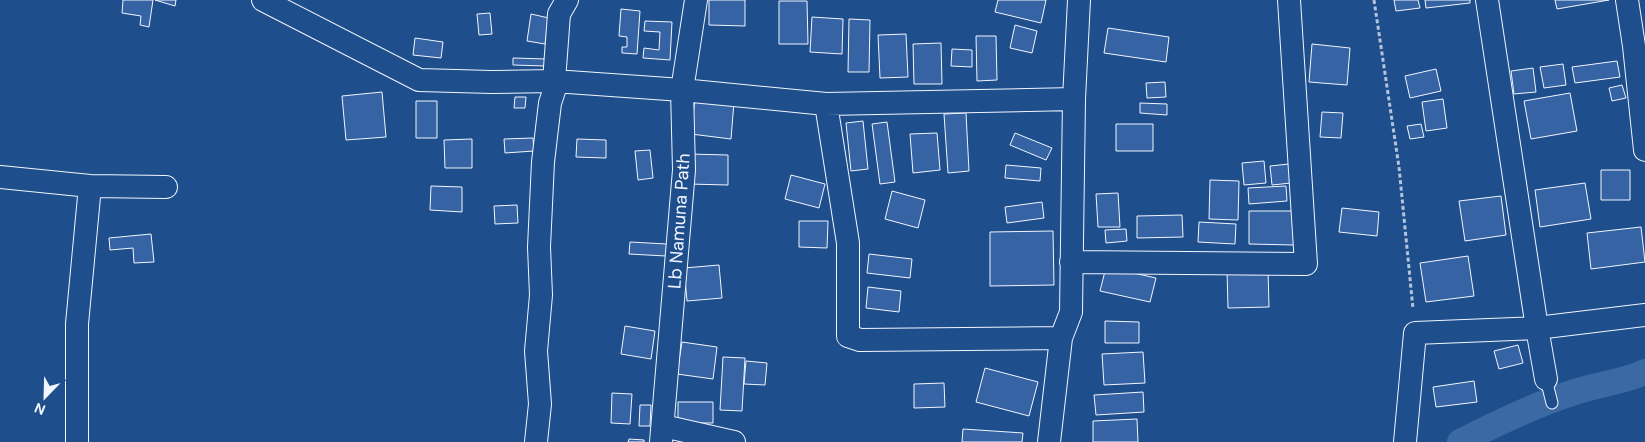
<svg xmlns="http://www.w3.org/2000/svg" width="1645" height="442" font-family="'DM Sans',sans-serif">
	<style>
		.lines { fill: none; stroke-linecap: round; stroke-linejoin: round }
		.canal { stroke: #3b69a3; stroke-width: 26 }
		.building { fill: #3563a3; stroke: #f2f6ff }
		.lane-casing { stroke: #f2f6ff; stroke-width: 13 }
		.street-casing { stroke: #f2f6ff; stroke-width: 24 }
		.path { stroke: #b3c4dc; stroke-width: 3; stroke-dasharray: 4 2.5; stroke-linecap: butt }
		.lane { stroke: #1f4e8c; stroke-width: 11 }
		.street { stroke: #1f4e8c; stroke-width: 22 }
		.labels { text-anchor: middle; stroke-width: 4; stroke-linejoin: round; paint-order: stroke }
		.street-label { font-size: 18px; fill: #f2f6ff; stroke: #1f4e8c }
	</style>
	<rect width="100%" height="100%" fill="#1f4e8c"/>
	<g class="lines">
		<path class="canal" d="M1460,442C1497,423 1536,404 1575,392C1599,384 1623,382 1645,372"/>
	</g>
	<path class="building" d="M123,0H153L149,27L140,25L141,16L122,13Z
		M155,0H176L175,6Z
		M709,0H745V26L709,25Z
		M998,0H1046L1041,23L995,12Z
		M1394,0H1418L1420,8L1396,11Z
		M1425,0H1470V3L1426,8Z
		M1555,0H1609L1557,9Z
		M779,1H807L808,44H779Z
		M621,9L640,11L637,54L622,53V47H627V37L619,36Z
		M490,13L492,34L479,35L477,14Z
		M531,14L549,18L545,44L527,41Z
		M812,17L843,19L842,54L810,52Z
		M849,19L870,20L869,72H848Z
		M645,21L672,22L670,60L643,58L644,48L659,50L660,32L644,31Z
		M1015,25L1037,31L1032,53L1010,48Z
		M1108,28L1169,37L1166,62L1104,53Z
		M906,34L908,77L880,78L878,35Z
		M976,36H996L997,80L977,81Z
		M415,38L443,42L441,58L413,55Z
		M941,43L942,84H914L913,44Z
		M1312,44L1350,48L1347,85L1309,82Z
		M952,49L972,50V67L951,66Z
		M513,58L546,59V66L513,65Z
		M1617,61L1620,77L1575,83L1572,67Z
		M1563,64L1566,85L1544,88L1540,67Z
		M1533,68L1536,92L1514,94L1511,71Z
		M1436,69L1441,91L1410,98L1405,76Z
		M1165,82L1166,97L1147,98L1146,83Z
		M1622,85L1626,98L1612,101L1609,88Z
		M382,92L386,137L346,140L342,96Z
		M1570,93L1577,131L1531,139L1524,101Z
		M515,97H526L525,108H514Z
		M695,98L734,102L731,139L691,134Z
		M1443,99L1447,128L1426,131L1422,102Z
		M416,101H437V138H416Z
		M1140,103L1167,104V115L1140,113Z
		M1322,112L1343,113L1341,138L1320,137Z
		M966,113L969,171L948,173L944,114Z
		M863,121L868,169L851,171L846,123Z
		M887,122L895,182L880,184L872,124Z
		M1116,124H1153V151H1116Z
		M1421,124L1424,137L1410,139L1407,126Z
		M937,133L940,170L913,173L910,134Z
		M1015,133L1052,148L1046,160L1010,145Z
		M533,138L534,151L505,153L504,139Z
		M472,139V168H445L444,140Z
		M577,139L606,140V158L576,157Z
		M650,150L653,178L638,180L635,151Z
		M689,154L728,155V185L688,184Z
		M1264,161L1266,183L1244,185L1242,163Z
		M1289,164L1291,183L1272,185L1270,166Z
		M1006,165L1041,168L1040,181L1005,178Z
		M1601,170H1630V200H1601Z
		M791,175L825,184L819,208L785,199Z
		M1210,180L1239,181L1238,220L1209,219Z
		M1585,183L1591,219L1540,227L1535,190Z
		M431,186L462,187V212L430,210Z
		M1286,186L1287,201L1249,204L1248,188Z
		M892,191L925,200L918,228L885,219Z
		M1118,193L1120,227H1098L1096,194Z
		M1501,196L1506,235L1465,241L1459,201Z
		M1042,202L1044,218L1007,223L1005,207Z
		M517,205L518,223L495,224L494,206Z
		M1342,208L1379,212L1377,236L1339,232Z
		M1249,211H1294V245L1249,244Z
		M1182,215L1183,237L1137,238V216Z
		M799,221H828L827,248L799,247Z
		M1199,222L1236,224L1235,244L1198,242Z
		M1641,227L1645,262L1591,269L1587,233Z
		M1126,229L1127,241L1106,243L1105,230Z
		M1053,231L1054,285L990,286V232Z
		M151,234L154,262L134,263L133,248L110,250L109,238Z
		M630,242L667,244L666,256L629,254Z
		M869,254L912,259L910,278L867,273Z
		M1468,256L1474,296L1426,302L1420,263Z
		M719,265L722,298L687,301L684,268Z
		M1106,267L1156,278L1150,302L1100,291Z
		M1268,269L1269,307L1228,308L1227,270Z
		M868,287L901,291L899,312L866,308Z
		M1105,321L1139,322V343H1105Z
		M625,326L655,331L651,359L621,354Z
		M682,342L717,347L713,379L677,374Z
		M1518,345L1523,363L1499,369L1494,351Z
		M1143,352L1145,383L1104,385L1102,354Z
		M723,357L745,358L742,411L720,410Z
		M746,361L767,363L765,385L744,384Z
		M985,368L1038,382L1029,416L976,402Z
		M1474,381L1477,402L1436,407L1433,387Z
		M944,383L945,407L914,408V384Z
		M1143,392L1144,412L1096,415L1094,395Z
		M612,393L632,394L630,424L611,423Z
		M678,402H713V423H678Z
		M640,405H651L650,426H639Z
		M1137,419L1138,442H1093V421Z
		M963,429L1023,433L1022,442H962Z
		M629,439L644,440V442H628Z"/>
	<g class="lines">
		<g class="lane-casing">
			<path id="lane" d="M1546,379L1552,403"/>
		</g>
		<g class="street-casing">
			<path id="street" d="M263,0L419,80L492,82L554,81L682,90L826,104L1074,99
				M1627,0L1634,46L1645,150
				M826,104L848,243V336L860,340L1061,338
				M0,177L90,186
				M1071,262L1306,264L1289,0
				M1546,379L1537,328L1645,315
				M663,426L734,442
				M77,442V324L90,186L166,187
				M536,442L540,404L536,351L541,295L539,247L543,162L550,103L555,88L554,81L559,14L567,0
				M661,442L684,170L682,90L696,0
				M1049,442L1061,338L1071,312L1074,99L1079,0
				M1405,442L1415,333L1537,328L1487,0"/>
		</g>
		<path class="path" d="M1374,0L1399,167L1413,309"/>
		<use href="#lane" class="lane"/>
		<use href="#street" class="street"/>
	</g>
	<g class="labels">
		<g class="street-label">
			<text transform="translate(679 221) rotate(-86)" y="6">Lb Namuna Path</text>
		</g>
	</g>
	<g transform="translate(45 397) rotate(203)" stroke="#1f4e8c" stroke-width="4" paint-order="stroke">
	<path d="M0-4L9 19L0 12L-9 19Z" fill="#f2f6ff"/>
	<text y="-8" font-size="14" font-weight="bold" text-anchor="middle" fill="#f2f6ff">N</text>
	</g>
</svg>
